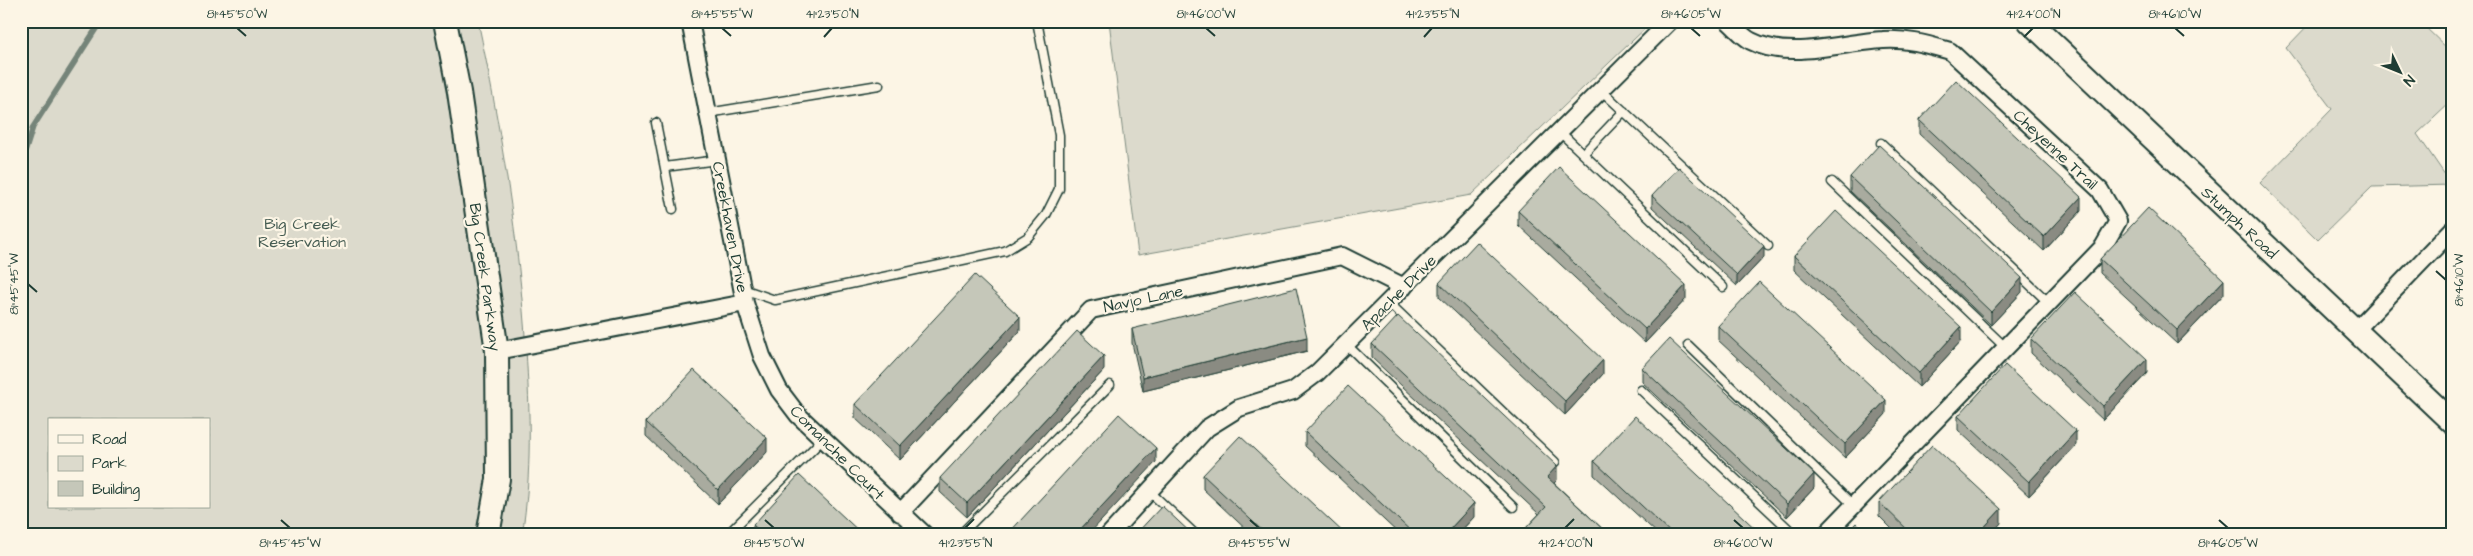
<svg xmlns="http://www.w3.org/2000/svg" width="2473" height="556" font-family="'Architects Daughter',sans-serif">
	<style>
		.green { fill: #dcdacc; stroke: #7e8c80; fill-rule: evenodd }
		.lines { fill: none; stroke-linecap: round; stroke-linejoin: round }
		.stream { stroke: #758479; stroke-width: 5.5 }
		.lane-casing { stroke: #1f3d34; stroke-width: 11 }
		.street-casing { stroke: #1f3d34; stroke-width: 20 }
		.secondary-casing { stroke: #1f3d34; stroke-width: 26 }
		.lane { stroke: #fcf5e5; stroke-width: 8 }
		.street { stroke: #fcf5e5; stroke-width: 16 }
		.secondary { stroke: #fcf5e5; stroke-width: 22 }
		.wall { fill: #a9ab9f; stroke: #1f3d34 }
		.shaded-wall { fill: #8a8b82; stroke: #1f3d34 }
		.building { fill: #c5c7b9; stroke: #1f3d34 }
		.ticks { fill: none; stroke: #1f3d34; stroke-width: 2 }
		.labels { text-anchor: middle; stroke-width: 4.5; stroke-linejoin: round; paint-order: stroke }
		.street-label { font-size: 16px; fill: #1f3d34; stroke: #fcf5e5 }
		.park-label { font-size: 16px; fill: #455c52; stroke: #fcf5e5 }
		.neatline { fill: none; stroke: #1f3d34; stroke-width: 2 }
		.ticks-label { font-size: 12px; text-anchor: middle; fill: #1f3d34 }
	</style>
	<rect width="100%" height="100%" fill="#fcf5e5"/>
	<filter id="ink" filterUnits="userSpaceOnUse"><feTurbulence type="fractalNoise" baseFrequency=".02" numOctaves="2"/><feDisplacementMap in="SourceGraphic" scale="10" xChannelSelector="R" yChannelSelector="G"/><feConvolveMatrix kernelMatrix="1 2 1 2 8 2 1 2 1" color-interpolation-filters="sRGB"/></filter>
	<g filter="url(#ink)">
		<path class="green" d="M21,21H478C501,130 519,240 526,350C530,412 532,473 522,535H21ZM49,420H209V507H49Z
			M1109,21H1653L1471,195L1138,255Z
			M2312,21H2419L2452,53V101L2417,134L2452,185L2372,187L2318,240L2260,183L2332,109L2286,48Z"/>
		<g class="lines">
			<path class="stream" d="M21,165L33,127L101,21"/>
			<g class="lane-casing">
				<path id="lane" d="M1601,90L1768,246
					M708,113L879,85
					M656,123L673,209
					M1560,132L1723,287
					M1881,143L2049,303
					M1583,154L1624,111
					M665,167L717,160
					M1832,182L2006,348
					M743,289L775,300L1005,251L1028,237L1046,215L1059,189V135L1037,21
					M1388,302L1555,462
					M1346,344L1513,507
					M1688,345L1853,505
					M1641,390L1795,535
					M1149,491L1196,535
					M728,534L823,439
					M960,535L1110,385"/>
			</g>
			<g class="street-casing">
				<path id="street" d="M690,21L745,303L762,356L779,390L798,415L925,535
					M1728,21C1735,27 1743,37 1751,41C1790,61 1843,42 1883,40C1906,38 1929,45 1950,51L2100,190L2118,221L2103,247L1825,535
					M2355,331L2452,230
					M497,351L745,303
					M900,513L1091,310L1342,256L1404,287
					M1109,535L1207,428L1239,408L1293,391L1317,373L1670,21"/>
			</g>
			<g class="secondary-casing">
				<path id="secondary" d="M445,21L459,92L497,351L498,479L488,535
					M2029,21L2452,422"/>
			</g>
			<use href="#lane" class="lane"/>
			<use href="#street" class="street"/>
			<use href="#secondary" class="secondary"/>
		</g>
		<path class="wall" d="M1919,120L2081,211L2044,251L1919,134Z
			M1850,177L2022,292L1991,325L1850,191Z
			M1652,196L1764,257L1737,286L1652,207Z
			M1518,211L1686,299L1645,343L1518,225Z
			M1794,256L1961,341L1919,387L1794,270Z
			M2100,259L2224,294L2177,344L2100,273Z
			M1439,283L1603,374L1565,415L1439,297Z
			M1718,326L1886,414L1845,458L1718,340Z
			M1132,329L1307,351L1143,391L1132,343Z
			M1020,331L900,460L855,418V404Z
			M2031,339L2147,373L2103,420L2031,353Z
			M1372,344L1557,480L1554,483L1609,535H1526V528L1539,514L1372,358Z
			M1642,368L1814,488L1787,517L1642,382Z
			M1104,370L967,517L940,492V478Z
			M1958,416L2076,445L2029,496L1958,430Z
			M646,422L767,452L718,504L646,436Z
			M1305,432L1474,517L1457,535H1400L1305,446Z
			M1594,461L1761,535H1659L1594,475Z
			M1203,475L1346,535H1252L1203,489Z
			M1879,502L2001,523L1990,535H1898L1879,516Z
			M753,525L863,535H753Z"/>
		<path class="shaded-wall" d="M2081,197V211L2044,251V237Z
			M1764,246V257L1737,286V275Z
			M2022,278V292L1991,325V312Z
			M2224,280V294L2177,344V330Z
			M1686,285V299L1645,343V329Z
			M1020,317V331L900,460V446Z
			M1961,327V341L1919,387V373Z
			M1307,337V351L1143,391V377Z
			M1104,356V370L967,517V503Z
			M2147,359V373L2103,420V406Z
			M1603,360V374L1565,415V401Z
			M1886,400V414L1845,458V444Z
			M2076,431V445L2029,496V482Z
			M767,438V452L718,504V490Z
			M1156,448V462L1088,535H1075Z
			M1557,466V480L1547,491V477Z
			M1814,474V488L1787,517V504Z
			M1474,503V517L1457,535H1449V530Z
			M2001,509V523L1990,535H1977Z"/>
		<path class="building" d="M1956,80L2081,197L2044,237L1919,120Z
			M1879,145L2022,278L1991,312L1850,177Z
			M1559,167L1686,285L1645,329L1518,211Z
			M1679,167L1764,246L1737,275L1652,196Z
			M2148,208L2224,280L2177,330L2100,259Z
			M1836,211L1961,327L1919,373L1794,256Z
			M1477,242L1603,360L1565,401L1439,283Z
			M975,275L1020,317L900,446L855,404Z
			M1759,282L1886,400L1845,444L1718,326Z
			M1296,288L1307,337L1143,377L1132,329Z
			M2075,292L2147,359L2103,406L2031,339Z
			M1398,316L1557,466L1547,477L1609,535H1533L1526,528L1546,507L1372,344Z
			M1077,331L1104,356L967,503L940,478Z
			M1669,339L1814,474L1787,504L1642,368Z
			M2005,365L2076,431L2029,482L1958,416Z
			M694,370L767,438L718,490L646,422Z
			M1348,386L1474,503L1449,530L1454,535H1415L1305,432Z
			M1119,414L1156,448L1075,535H1007Z
			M1635,416L1761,534L1760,535H1673L1594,461Z
			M1240,436L1346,535H1267L1203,475Z
			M1932,445L2001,509L1977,535H1913L1879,502Z
			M799,475L863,535H764L753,525Z
			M1162,506L1193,535H1135Z
			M1856,523L1868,535H1845Z"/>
	</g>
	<path class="ticks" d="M237,28L246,36M722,28L731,36M1206,28L1215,36M1691,28L1700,36M2175,28L2184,36M824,37L832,28M1424,37L1432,28M2024,37L2033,28M2436,271L2446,280M28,284L37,292M281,520L290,528M765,520L774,528M1250,520L1259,528M1734,520L1743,528M2219,520L2228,528M965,528L974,519M1565,528L1574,519"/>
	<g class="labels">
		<g class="street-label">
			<text transform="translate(2056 149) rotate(43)" y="6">Cheyenne Trail</text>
			<text transform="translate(2240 222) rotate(43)" y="6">Stumph Road</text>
			<text transform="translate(731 227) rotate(79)" y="6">Creekhaven Drive</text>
			<text transform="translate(486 277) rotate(82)" y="6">Big Creek Parkway</text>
			<text transform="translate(1398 292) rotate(-45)" y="6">Apache Drive</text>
			<text transform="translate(1143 298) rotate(-12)" y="6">Navjo Lane</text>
			<text transform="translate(838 452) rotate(45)" y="6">Comanche Court</text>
		</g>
		<g class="park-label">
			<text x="302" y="229">Big Creek<tspan x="302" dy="18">Reservation</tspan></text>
		</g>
	</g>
	<rect width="2473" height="556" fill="none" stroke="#fcf5e5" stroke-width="55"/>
	<rect x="48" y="418" width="162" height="90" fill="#fcf5e5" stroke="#a4ab9e"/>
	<rect x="58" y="435" width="25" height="8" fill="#fcf5e5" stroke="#a4ab9e"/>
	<text x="92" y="444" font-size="15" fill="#1f3d34">Road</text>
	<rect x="58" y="456" width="25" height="15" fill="#dcdacc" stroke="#a4ab9e"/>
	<text x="92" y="468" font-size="15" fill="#1f3d34">Park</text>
	<rect x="58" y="481" width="25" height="15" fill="#c5c7b9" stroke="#a4ab9e"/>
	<text x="92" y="494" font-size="15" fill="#1f3d34">Building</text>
	<g transform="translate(2400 72) rotate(133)" stroke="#fcf5e5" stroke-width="4" paint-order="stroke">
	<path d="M0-4L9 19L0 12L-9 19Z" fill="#1f3d34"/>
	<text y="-8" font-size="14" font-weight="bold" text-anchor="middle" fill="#1f3d34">N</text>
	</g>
	<rect x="28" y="28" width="2418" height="500" class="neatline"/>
	<g class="ticks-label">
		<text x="237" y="18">81°45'50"W</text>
		<text x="722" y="18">81°45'55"W</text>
		<text x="832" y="18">41°23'50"N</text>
		<text x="1206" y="18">81°46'00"W</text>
		<text x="1432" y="18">41°23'55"N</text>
		<text x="1691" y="18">81°46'05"W</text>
		<text x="2033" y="18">41°24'00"N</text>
		<text x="2175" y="18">81°46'10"W</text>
		<text transform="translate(2459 280) rotate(-90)" y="4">81°46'10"W</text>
		<text transform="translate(14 284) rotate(-90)" y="4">81°45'45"W</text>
		<text x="290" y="547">81°45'45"W</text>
		<text x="774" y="547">81°45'50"W</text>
		<text x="965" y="547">41°23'55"N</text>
		<text x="1259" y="547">81°45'55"W</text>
		<text x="1565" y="547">41°24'00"N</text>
		<text x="1743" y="547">81°46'00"W</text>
		<text x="2228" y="547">81°46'05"W</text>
	</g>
</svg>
